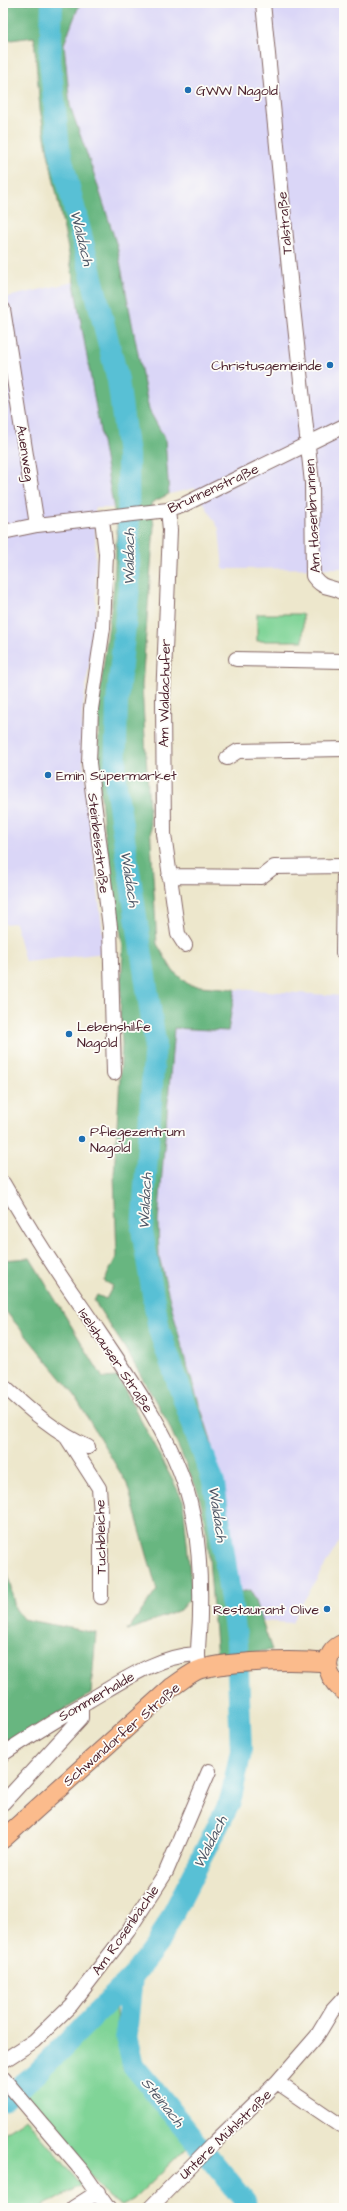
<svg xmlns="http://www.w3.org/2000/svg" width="347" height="2211" font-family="'Architects Daughter',sans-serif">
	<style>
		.built { fill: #dad6f7 }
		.green { fill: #80d497; stroke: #657a61 }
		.forest { fill: #68b680; stroke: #596a56 }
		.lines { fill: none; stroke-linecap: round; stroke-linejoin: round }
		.river { stroke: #58c0d5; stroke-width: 22 }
		.minor-casing { stroke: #836563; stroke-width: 16 }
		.major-casing { stroke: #836563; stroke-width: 20 }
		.minor { stroke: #fff; stroke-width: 14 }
		.major { stroke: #fbbb8c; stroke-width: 18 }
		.poi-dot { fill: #1f6fb2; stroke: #fdfcf7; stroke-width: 1.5 }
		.labels { text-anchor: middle; stroke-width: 3.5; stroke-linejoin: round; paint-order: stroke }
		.poi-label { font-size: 14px; fill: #4a1f2b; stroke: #fdfcf7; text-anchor: start }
		.street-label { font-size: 14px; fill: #4a1f2b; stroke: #fdfcf7 }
		.water-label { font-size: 15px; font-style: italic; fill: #4f5766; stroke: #fdfcf7 }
	</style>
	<rect width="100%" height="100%" fill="#fdfcf7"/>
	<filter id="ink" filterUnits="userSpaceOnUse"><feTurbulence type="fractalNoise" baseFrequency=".025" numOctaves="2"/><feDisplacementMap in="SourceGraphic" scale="8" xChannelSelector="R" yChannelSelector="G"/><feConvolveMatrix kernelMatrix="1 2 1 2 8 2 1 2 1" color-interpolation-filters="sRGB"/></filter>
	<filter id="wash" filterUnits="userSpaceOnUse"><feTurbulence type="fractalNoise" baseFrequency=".012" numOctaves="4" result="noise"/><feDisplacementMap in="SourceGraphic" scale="16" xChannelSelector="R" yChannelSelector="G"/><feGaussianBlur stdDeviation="0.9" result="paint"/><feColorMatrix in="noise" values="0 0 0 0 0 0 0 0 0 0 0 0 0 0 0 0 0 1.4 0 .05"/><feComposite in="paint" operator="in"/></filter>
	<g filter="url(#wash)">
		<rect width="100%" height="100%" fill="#ede7cc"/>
		<path class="built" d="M80,3H344V568L223,569L219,529L195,488L169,494L165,439L149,410L117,246L94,174L70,106L64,44Z
			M74,282L99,418L113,508H95L96,618L82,713L83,760L105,953L25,962L15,923L3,924V298Z
			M235,989L344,996V1534L297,1612L292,1623L260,1621L251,1590L240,1592L210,1437L186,1363L159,1257L158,1222L174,1028L228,1031Z"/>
		<path class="green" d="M257,614H303V641H257Z
			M114,1997L123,2069L188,2146L134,2199L123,2205L110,2199L23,2093Z
			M26,2119L82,2185L39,2208H3V2133Z"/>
		<path class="forest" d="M6,3H80L64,44L70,106L94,174L117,246L149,410L165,439L169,494L151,503L154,526L142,686L157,944L173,971L189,985L235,989L228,1031L174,1028L158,1222L159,1257L186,1363L210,1437L240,1592L251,1590L272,1650L217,1657L207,1534L199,1494L167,1421L126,1350L94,1301L97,1295L106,1299L113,1286L104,1281L117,1256L114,1175L122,1044L120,1014L123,947L104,831L98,764L99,700L114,585L117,527L68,249L47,148L40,109L34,37L3,41V10Z
			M30,1258L103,1378L118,1377L183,1500L192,1596L180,1610L127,1631L157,1590L127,1484L71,1390L3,1308V1260Z
			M3,1550L15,1608L23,1619L96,1633L91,1694L3,1746Z"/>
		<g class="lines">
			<path class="river" d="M132,1977L126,2036L133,2065L245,2201L248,2208
				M3,2100L36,2074L132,1977L158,1943L230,1802L241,1751L237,1643L214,1484L159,1330L142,1230L155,1041L115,779L117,703L129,587L128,455L118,380L59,148L50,60L52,3"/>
		</g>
	</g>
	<g filter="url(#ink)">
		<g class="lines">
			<g class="minor-casing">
				<path id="minor" d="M263,3L291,289L312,483L313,576C325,592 330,584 344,593
					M3,309L37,525
					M168,510L170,530L163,699L164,834L178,934L185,945
					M102,519L106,554L103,628L91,709L89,763L110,927L114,1073
					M3,532L37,525L168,510L181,506L344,426
					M236,659L344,661
					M227,758L238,751L344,749
					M169,876L261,877L274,867L344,866
					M343,953L344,872
					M3,1183C28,1227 55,1269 84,1310C123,1368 172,1433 190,1502C199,1538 201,1576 200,1613C200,1633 196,1650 199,1670
					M3,1385C29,1409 56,1433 88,1447
					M67,1438L99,1488L101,1513V1597
					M3,1754C31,1735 60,1718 88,1701C121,1682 157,1656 196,1654
					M3,1803L81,1718V1705
					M3,2061L34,2041L71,2005L128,1931L166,1872L209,1771
					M3,2078L82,2171L108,2208
					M277,2082L340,2125H344
					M73,2208L98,2192
					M150,2208L214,2143L277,2082L317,2036L332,2011L344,1998"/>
			</g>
			<g class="major-casing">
				<path id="major" d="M344,1643C320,1652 326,1680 344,1691
					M3,1839L172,1687C180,1682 191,1672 201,1669C232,1661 295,1659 328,1663"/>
			</g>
			<use href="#minor" class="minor"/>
			<use href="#major" class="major"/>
		</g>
	</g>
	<g class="poi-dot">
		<circle cx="188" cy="90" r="4"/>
		<circle cx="330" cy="365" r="4"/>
		<circle cx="48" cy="775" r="4"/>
		<circle cx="69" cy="1034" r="4"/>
		<circle cx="82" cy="1139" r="4"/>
		<circle cx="327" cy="1609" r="4"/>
	</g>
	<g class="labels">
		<g class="poi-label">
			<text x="196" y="95">GWW Nagold</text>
			<text x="322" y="370" text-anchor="end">Christusgemeinde</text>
			<text x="56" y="780">Emin Süpermarket</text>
			<text x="77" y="1031">Lebenshilfe<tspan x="77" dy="16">Nagold</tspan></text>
			<text x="90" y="1136">Pflegezentrum<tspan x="90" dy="16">Nagold</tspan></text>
			<text x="319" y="1614" text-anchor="end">Restaurant Olive</text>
		</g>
		<g class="street-label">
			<text transform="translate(284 223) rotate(-95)" y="5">Talstraße</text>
			<text transform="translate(26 453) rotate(81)" y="5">Auenweg</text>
			<text transform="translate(213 488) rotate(-25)" y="5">Brunnenstraße</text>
			<text transform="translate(312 516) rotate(-93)" y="5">Am Hasenbrunnen</text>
			<text transform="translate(164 693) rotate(-89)" y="5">Am Waldachufer</text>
			<text transform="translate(99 843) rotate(83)" y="5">Steinbeisstraße</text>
			<text transform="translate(116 1360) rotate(56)" y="5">Iselshauser Straße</text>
			<text transform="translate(100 1537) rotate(-91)" y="5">Tuchbleiche</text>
			<text transform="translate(96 1696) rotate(-30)" y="5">Sommerhalde</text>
			<text transform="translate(121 1734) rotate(-41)" y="5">Schwandorfer Straße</text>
			<text transform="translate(125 1930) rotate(-55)" y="5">Am Rosenbächle</text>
			<text transform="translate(225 2134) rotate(-44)" y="5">Untere Mühlstraße</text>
		</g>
		<g class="water-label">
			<text transform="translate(82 238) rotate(76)" y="5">Waldach</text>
			<text transform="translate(129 557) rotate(-90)" y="5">Waldach</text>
			<text transform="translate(130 879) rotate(81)" y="5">Waldach</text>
			<text transform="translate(145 1201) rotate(-87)" y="5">Waldach</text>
			<text transform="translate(218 1514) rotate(81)" y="5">Waldach</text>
			<text transform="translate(210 1842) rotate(-63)" y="5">Waldach</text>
			<text transform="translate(163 2102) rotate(51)" y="5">Steinach</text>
		</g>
	</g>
	<rect width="347" height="2211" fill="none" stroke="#fdfcf7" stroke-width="16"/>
</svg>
